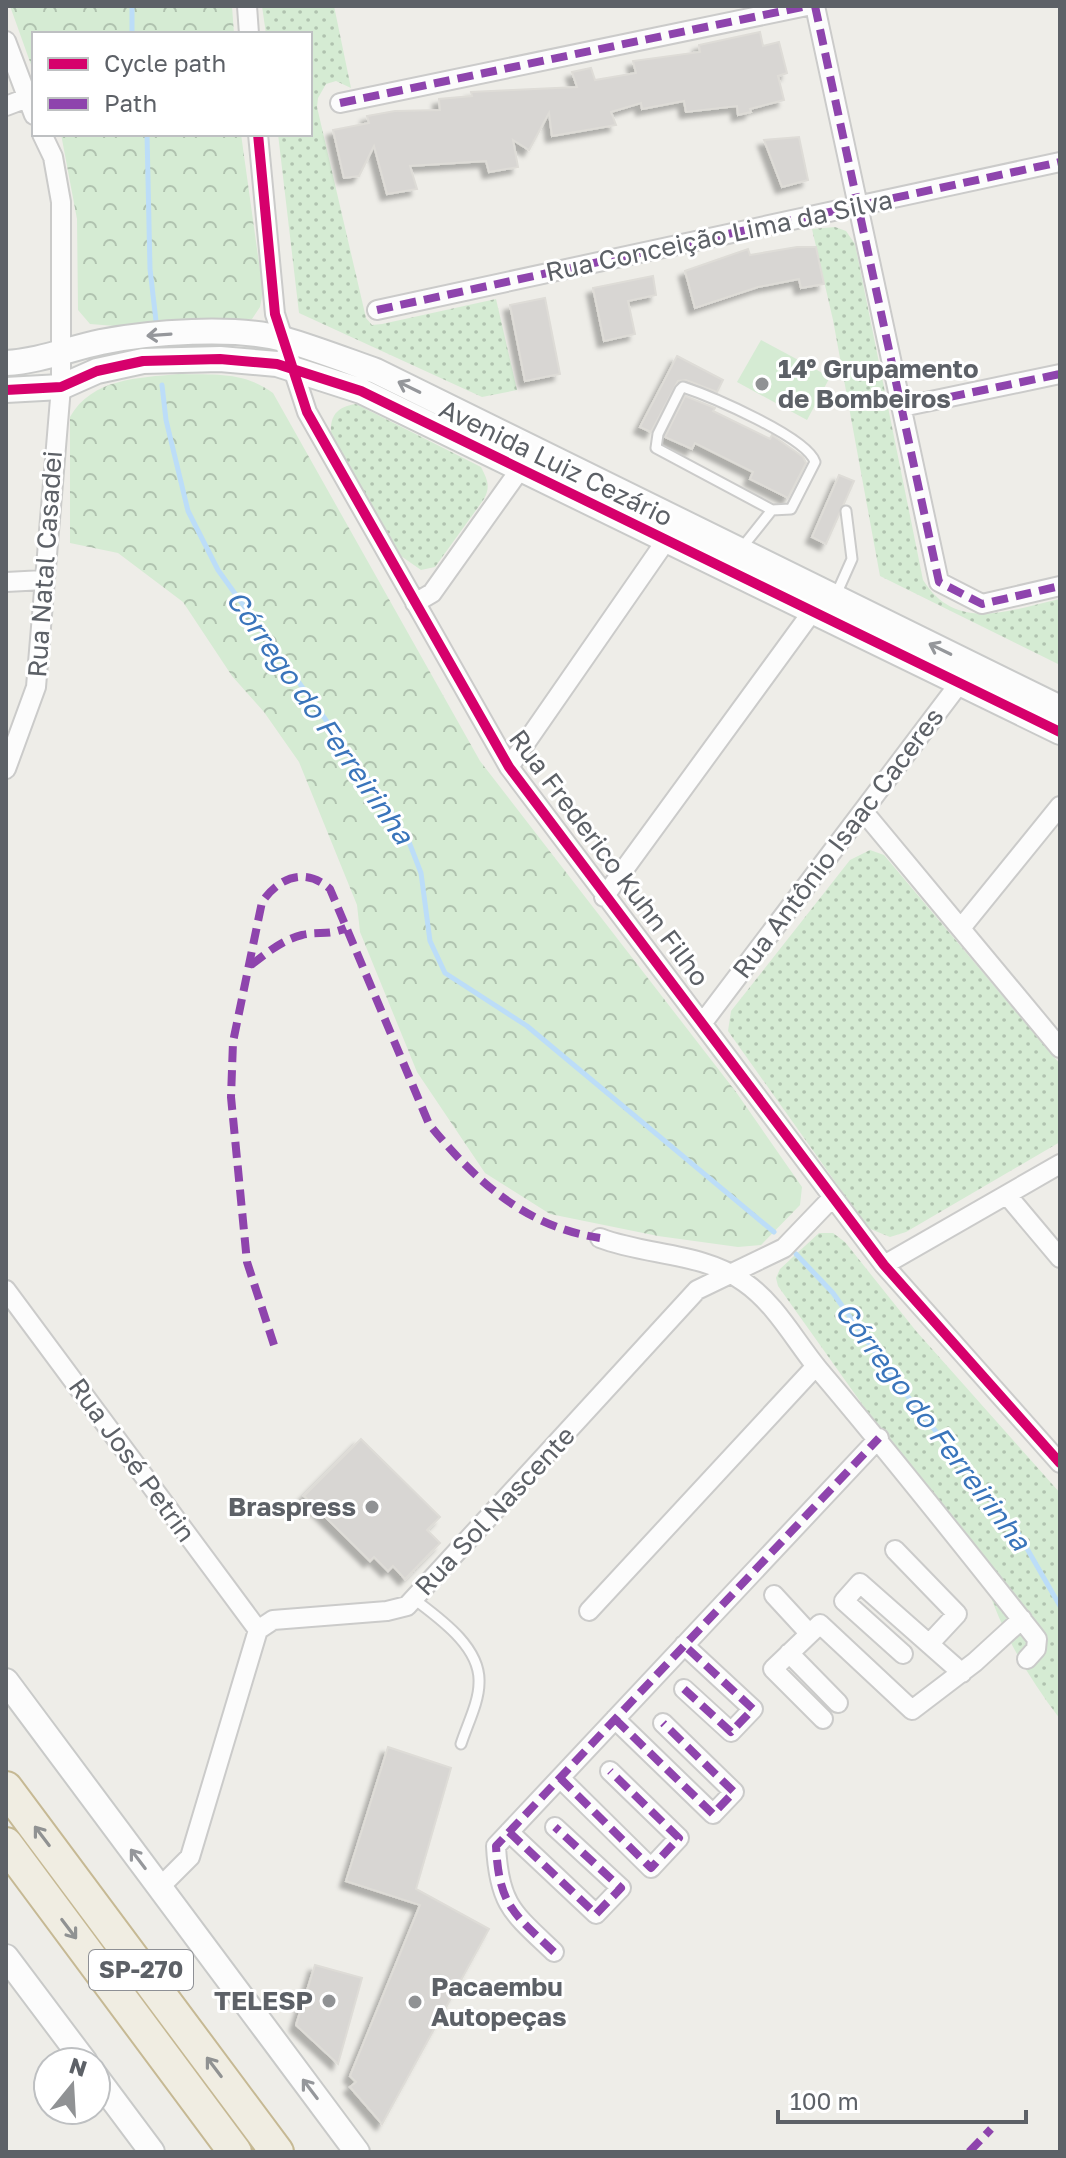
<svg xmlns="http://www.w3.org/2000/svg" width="1066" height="2158" font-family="'Golos Text',sans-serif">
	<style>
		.grass { fill: url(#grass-dots) }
		.forest { fill: url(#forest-crowns) }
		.pitch { fill: #d5ebd3 }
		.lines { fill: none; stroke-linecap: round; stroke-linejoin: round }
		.stream { stroke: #bcddf8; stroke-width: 5 }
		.building { fill: #d8d6d3; stroke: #dedcd7; stroke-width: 2; filter: url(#shadow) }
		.lane-casing { stroke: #cbcbca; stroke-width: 13 }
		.street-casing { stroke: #cbcbca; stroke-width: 22 }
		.secondary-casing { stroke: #c9cac9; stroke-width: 28 }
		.highway-casing { stroke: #c6b994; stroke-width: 36 }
		.lane { stroke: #fcfcfc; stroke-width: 9 }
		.street { stroke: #fcfcfc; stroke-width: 18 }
		.secondary { stroke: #fcfcfc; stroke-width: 24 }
		.highway { stroke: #f0ede2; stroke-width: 32 }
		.quiet { stroke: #8e44ad; stroke-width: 8; stroke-dasharray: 16 8; stroke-linecap: butt }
		.cycleway-casing { stroke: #fff; stroke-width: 15 }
		.cycleway { stroke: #d6006c; stroke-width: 10 }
		.oneway { stroke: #95979b }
		.oneway2 { stroke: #909292 }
		.poi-dot { fill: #909294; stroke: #fff; stroke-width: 3 }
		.labels { text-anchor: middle; stroke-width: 6; stroke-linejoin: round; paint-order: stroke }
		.shield { fill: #fff; stroke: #8e9095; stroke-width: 2 }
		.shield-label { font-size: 24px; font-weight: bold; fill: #5d6167 }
		.street-label { font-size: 26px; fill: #5d6167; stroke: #fff }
		.poi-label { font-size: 26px; font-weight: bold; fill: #5d6167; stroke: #fff; text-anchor: start }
		.water-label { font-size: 28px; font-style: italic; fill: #3a75bb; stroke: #fff }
	</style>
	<defs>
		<pattern id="grass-dots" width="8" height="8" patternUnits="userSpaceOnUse" patternTransform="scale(2)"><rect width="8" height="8" fill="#d5ebd3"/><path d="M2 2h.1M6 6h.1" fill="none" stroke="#b0c2af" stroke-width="1.8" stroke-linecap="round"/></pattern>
		<pattern id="forest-crowns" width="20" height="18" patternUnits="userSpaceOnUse" patternTransform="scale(2)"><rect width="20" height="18" fill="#d5ebd3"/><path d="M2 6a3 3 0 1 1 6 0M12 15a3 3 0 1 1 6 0" fill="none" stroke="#b0c2af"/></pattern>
		<filter id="shadow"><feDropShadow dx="-6" dy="6" stdDeviation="2" flood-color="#0004"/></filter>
	</defs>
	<rect width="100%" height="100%" fill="#eeede8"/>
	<path class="grass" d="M262,6H334L351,88L336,81L326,84L318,98L317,107L366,318L372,325L382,324L496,299L517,390L482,397L299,313L278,134H310V34H266Z
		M835,227L846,231L855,244L923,580C956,633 1010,610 1060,599V665L880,576L833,320L812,229Z
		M356,404L481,467C487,479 491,486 484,499L435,567L421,570L401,556L331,434C330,415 337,407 356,404Z
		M870,850L884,855L1060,1064V1142L906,1232L890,1237L868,1228L728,1031L731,1011L850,860Z
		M819,1233H833L845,1242L916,1331L1060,1493V1719C1025,1673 1000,1629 983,1574L778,1286L776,1278L780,1269Z"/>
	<path class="forest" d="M10,6H232L234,34H34V73Z
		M61,134H241L263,292L260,307L252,319H183L115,326L90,324L78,310L77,219Z
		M178,374C212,375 244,371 273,393L480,761L736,1092L802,1187L800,1205L761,1245L738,1247L658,1236L550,1214L485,1173L417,1072L360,932L357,905L299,762L264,712L232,676L183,602L118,553L70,543V417C92,378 139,378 178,374Z"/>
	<path class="pitch" d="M761,340L830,377L807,420L737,382Z"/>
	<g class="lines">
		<path class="stream" d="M132,34V6
			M147,134L150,269L156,321
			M162,385L166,420L188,511L218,570L387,805L409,842L421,873L430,941L445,973L527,1026L774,1232
			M796,1254L833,1293L896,1382L1018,1533L1060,1606"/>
	</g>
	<path class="building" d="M760,32L763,46L779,42L787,73L778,76L784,100L750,109L751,112L738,115L737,106L686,112L684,101L642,109L641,103L611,112L616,125L552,136L549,113L529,150L513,140L518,167L489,172L486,161L410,166L417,189L387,194L374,146L359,176L344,178L333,130L369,123L367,116L395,111L440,110L439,99L472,96L471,92L577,87L572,72L591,68L595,80L636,73L633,61L700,52L699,45Z
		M799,137L808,180L782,187L764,140Z
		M797,247H816L824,284L801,288L799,279L758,287L695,308L685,271L748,249L750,255Z
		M653,276L656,295L628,301L635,334L604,341L593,288Z
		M545,298L560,374L525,381L510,305Z
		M677,356L723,380L717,392L686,380L678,381L651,432L640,427Z
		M685,396L715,408L713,411L770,439L772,435L803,457L806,463L788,498L750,479L753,472L695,443L692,449L665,437Z
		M839,475L854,481L826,544L812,537Z
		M361,1439L440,1517L427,1530L440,1543L405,1579L393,1566L388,1571L374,1557L370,1561L304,1496Z
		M388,1747L451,1768L416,1889L489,1929L382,2124L350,2087L356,2082L350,2076L420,1905L346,1881Z
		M315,1965L362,1978L338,2064L296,2025Z"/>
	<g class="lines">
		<g class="lane-casing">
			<path id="lane" d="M740,550L772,510L791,509L815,462C807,437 710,396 683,387L680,390L658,434L656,448L772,510
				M835,597L852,559L846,511
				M414,1599C439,1618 481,1647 479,1683C479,1702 467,1725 461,1744"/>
		</g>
		<g class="street-casing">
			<path id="street" d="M247,6L249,34
				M815,6L939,582L982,604L1060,586
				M6,41L34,115
				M340,103L807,6
				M6,106L27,98
				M258,134L275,314L307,412L509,767L884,1265L1060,1463
				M377,310L1060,162
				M902,407L1060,374
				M6,582L44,580
				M415,603L432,593L526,461
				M509,767L674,529
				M6,769L36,687L61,387V202L53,157L42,134
				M863,811L1060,1048
				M604,897L820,601
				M961,928L1060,806
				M704,1021L965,676
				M1007,1195L1060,1258
				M600,1238C647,1256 702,1252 744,1282C776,1304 795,1341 819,1370C894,1458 965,1548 1037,1639L1036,1649L1027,1659
				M884,1265L1060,1164
				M6,1290L258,1630
				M895,1550L957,1614L930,1643
				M774,1595L809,1633
				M589,1611L816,1366
				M789,1653L838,1703
				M903,1654L844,1601L860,1583L962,1673
				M684,1689L731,1732L753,1709L684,1645
				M615,1719L713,1814L734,1792L663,1723
				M823,1719L773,1669L820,1624L912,1710L975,1662L1022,1619
				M560,1778L651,1868L679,1838L610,1771
				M509,1832L596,1914L621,1888L555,1827
				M160,1887L190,1857L258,1630L273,1620L387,1611L407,1606L697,1290L784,1248L832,1198
				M554,1952C513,1913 499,1905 496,1846L879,1438"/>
		</g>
		<g class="secondary-casing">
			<path id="secondary" d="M6,363C40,361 68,349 101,342C150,332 235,326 283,339C314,348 345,360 376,371L1060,708
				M6,390L61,387L97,371L143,361L220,359L277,364L361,391L1060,732
				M6,1681L357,2152
				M6,1957L85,2062
				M96,2077L152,2152"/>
		</g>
		<g class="highway-casing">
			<path id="highway" d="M6,1788L277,2152
				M6,1844L235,2152"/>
		</g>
		<use href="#lane" class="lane"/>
		<use href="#street" class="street"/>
		<use href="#secondary" class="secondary"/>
		<use href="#highway" class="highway"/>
		<path class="quiet" d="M815,6L939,582L982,604L1060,586
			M340,103L807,6
			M377,310L1060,162
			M902,407L1060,374
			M251,965C267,953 282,940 302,935C320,931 328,936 346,928
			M274,1345L247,1262L231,1097L233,1042L262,902C279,877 306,867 330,889L429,1124C475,1181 526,1227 600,1238
			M684,1689L731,1732L753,1709L684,1645
			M615,1719L713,1814L734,1792L663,1723
			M560,1778L651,1868L679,1838L610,1771
			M509,1832L596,1914L621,1888L555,1827
			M554,1952C513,1913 499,1905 496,1846L879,1438
			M969,2152L991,2129"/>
		<g class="cycleway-casing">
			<path id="cycleway" d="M258,134L275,314L307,412L509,767L884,1265L1060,1463
				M6,390L61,387L97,371L143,361L220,359L277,364L361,391L1060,732"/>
		</g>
		<use href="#cycleway" class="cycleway"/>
	</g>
	<defs><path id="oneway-shaft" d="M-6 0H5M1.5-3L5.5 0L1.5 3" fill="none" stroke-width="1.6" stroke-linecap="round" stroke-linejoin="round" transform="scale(2)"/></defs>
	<g class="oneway">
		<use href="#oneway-shaft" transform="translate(159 335) rotate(176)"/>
		<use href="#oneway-shaft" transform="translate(409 387) rotate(-154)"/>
		<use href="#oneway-shaft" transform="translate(940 649) rotate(-154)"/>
		<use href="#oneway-shaft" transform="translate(138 1859) rotate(-127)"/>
		<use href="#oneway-shaft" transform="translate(310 2089) rotate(-127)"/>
	</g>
	<g class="oneway2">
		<use href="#oneway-shaft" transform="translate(42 1836) rotate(-127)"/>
		<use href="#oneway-shaft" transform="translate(69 1929) rotate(53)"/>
		<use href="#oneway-shaft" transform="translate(214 2067) rotate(-127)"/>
	</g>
	<g class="poi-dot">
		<circle cx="762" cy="384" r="8"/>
		<circle cx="372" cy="1507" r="8"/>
		<circle cx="329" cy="2001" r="8"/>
		<circle cx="415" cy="2002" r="8"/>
	</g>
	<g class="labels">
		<rect class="shield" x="89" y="1950" width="104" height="40" rx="6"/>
		<g class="shield-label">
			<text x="141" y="1978">SP-270</text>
		</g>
		<g class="street-label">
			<text transform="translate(719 236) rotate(-12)" y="9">Rua Conceição Lima da Silva</text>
			<text transform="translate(556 463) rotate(26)" y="9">Avenida Luiz Cezário</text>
			<text transform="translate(45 564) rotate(-86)" y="9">Rua Natal Casadei</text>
			<text transform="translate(838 843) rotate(-53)" y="9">Rua Antônio Isaac Caceres</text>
			<text transform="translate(609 858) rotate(53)" y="9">Rua Frederico Kuhn Filho</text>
			<text transform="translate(132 1460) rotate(54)" y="9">Rua José Petrin</text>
			<text transform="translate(495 1511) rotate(-47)" y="9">Rua Sol Nascente</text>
		</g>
		<g class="poi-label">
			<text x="778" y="378">14° Grupamento<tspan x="778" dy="30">de Bombeiros</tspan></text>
			<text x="356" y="1516" text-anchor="end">Braspress</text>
			<text x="431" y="1996">Pacaembu<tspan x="431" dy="30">Autopeças</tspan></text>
			<text x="313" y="2010" text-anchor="end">TELESP</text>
		</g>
		<g class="water-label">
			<text transform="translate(320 717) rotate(55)" y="10">Córrego do Ferreirinha</text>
			<text transform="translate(933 1426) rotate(53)" y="10">Córrego do Ferreirinha</text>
		</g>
	</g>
	<rect width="1066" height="2158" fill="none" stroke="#5d6167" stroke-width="16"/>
	<rect x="32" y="32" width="280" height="104" fill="#ffffff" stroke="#bec0c2" stroke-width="2"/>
	<rect x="48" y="58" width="40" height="12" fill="#d6006c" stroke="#bec0c2" stroke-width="2"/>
	<text x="104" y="72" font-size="24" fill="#5d6167">Cycle path</text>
	<rect x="48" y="98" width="40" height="12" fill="#8e44ad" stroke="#bec0c2" stroke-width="2"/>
	<text x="104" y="112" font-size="24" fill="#5d6167">Path</text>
	<g transform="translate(72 2086) rotate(18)"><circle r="38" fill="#ffffff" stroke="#bec0c2" stroke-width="2"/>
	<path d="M0-6L14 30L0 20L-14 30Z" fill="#909294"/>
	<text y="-12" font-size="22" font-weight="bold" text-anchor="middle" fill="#5d6167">N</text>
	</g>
	<path d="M778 2110v12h248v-12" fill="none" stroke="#5d6167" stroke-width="4"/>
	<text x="790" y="2110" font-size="24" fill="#5d6167" stroke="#ffffff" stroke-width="6" paint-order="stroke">100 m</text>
</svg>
